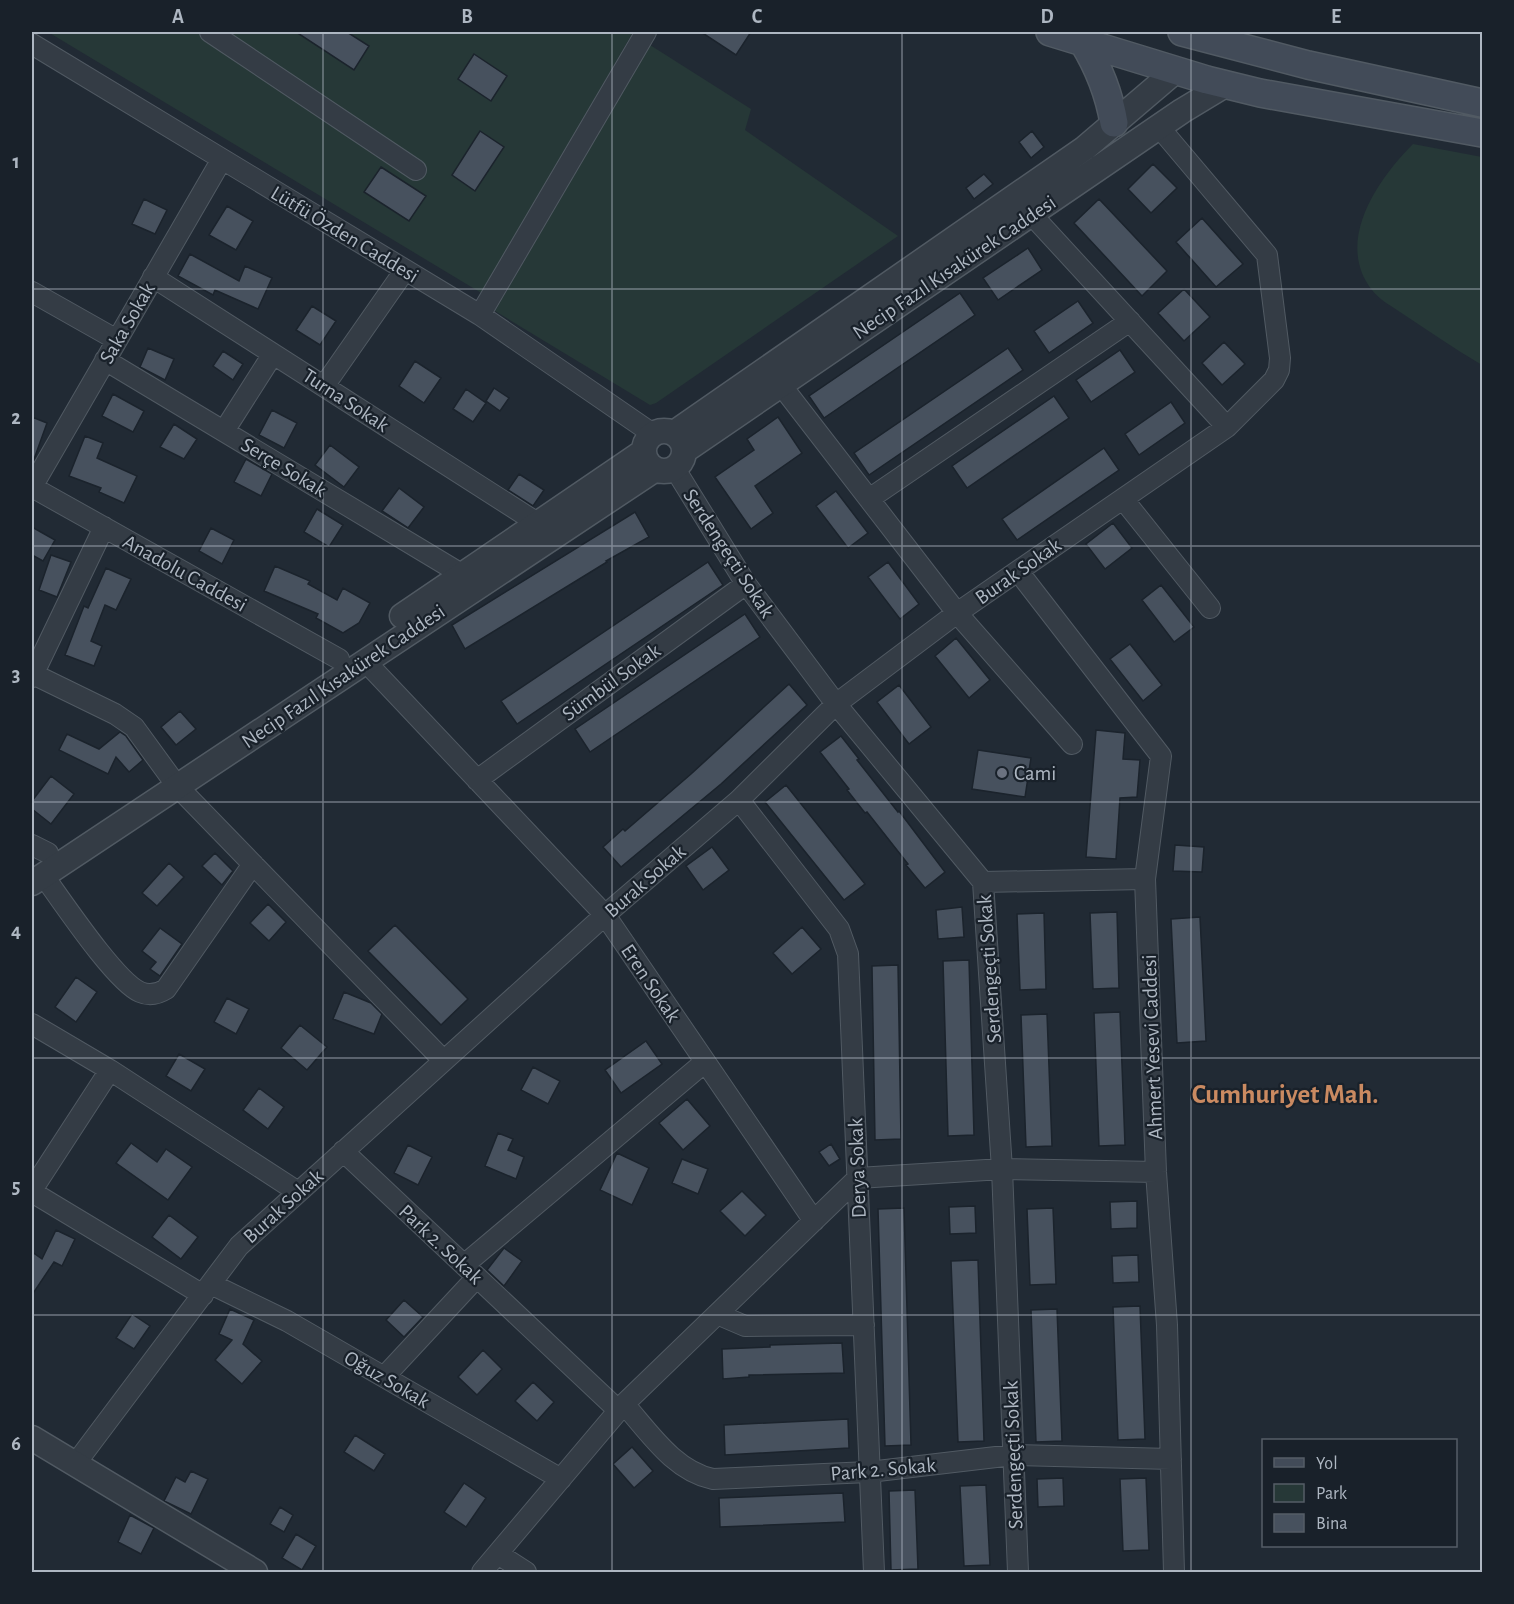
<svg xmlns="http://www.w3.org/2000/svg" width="1514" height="1604" font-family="'Alegreya Sans',sans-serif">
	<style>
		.green { fill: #263837 }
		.building { fill: #47515e; stroke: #1b232c; stroke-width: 1.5 }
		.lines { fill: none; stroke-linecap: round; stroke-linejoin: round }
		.minor-casing { stroke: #515a63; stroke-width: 22 }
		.tertiary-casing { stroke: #515a63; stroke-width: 27 }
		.secondary-casing { stroke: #515a63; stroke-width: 30 }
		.minor { stroke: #343c45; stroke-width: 20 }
		.tertiary { stroke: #343c45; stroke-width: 24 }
		.secondary { stroke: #424b58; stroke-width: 27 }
		.grid { fill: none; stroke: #aeb7c2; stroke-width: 1.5; stroke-opacity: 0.55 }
		.worship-dot { fill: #6b7280; stroke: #19212a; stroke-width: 2 }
		.labels { text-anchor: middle; stroke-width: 4.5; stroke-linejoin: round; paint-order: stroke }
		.street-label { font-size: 21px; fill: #aeb7c2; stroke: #19212a }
		.poi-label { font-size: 21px; fill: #aeb7c2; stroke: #19212a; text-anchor: start }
		.district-label { font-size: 27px; font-weight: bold; fill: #ca8a61; stroke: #19212a }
		.neatline { fill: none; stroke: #aeb7c2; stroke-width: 2 }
		.grid-label { font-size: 20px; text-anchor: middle; font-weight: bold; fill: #aeb7c2 }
	</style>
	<rect width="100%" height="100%" fill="#212a34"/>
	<path class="green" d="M48,32H633L483,294Z
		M650,45L751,109L745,130L898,236L656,403L650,405L495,311Z
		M1413,144L1482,157V365C1453,348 1426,329 1397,310C1388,304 1379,299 1372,290C1334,242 1378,179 1413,144Z"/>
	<path class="building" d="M296,32H347L369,46L354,70Z
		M701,32H751L736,55Z
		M474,54L507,76L491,101L458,79Z
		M480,131L504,147L475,191L452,175Z
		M1032,131L1044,147L1031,158L1019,142Z
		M1153,164L1177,188L1151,213L1128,189Z
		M381,167L426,196L409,221L364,192Z
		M984,174L993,184L974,199L966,188Z
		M144,199L167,210L155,234L132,224Z
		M1099,199L1167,271L1142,296L1074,223Z
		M227,206L253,221L236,250L209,235Z
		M1202,218L1243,264L1216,287L1176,242Z
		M1028,248L1042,270L998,300L983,278Z
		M190,254L239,281L245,266L272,278L258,309L215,290L213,295L178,276Z
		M1184,289L1210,317L1184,341L1158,313Z
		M960,293L975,315L824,418L809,396Z
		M1078,301L1093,323L1049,353L1034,331Z
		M312,306L336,321L320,345L296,330Z
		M1224,342L1245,364L1222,385L1202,363Z
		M148,348L174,359L165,380L140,367Z
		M1008,348L1023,370L869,475L854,453Z
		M1120,350L1135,372L1091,402L1076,380Z
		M223,351L243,364L233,380L213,366Z
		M415,361L441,378L424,403L399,386Z
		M494,388L509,398L500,411L486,401Z
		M466,389L486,403L473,422L453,409Z
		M113,394L144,411L133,432L102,416Z
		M1054,396L1069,418L967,488L952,466Z
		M1171,402L1185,423L1139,455L1125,434Z
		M272,410L297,423L284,448L259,435Z
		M32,417L47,423L33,462L32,461Z
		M778,417L802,453L755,486L773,513L751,529L715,477L754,450L747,439Z
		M174,424L197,439L184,459L160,447Z
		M85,436L103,443L97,458L137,476L124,503L99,492L101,488L69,476Z
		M330,445L359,467L344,487L315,465Z
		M1104,448L1119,470L1017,540L1002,519Z
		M246,459L272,474L261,496L234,482Z
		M519,474L544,490L533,506L508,490Z
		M399,488L424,507L408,528L382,511Z
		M836,491L868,533L848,548L816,506Z
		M317,509L343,525L329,547L304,532Z
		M635,512L649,537L606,561L607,562L465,649L452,625Z
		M1113,523L1132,548L1105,569L1086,544Z
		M32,527L55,540L43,561L32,555Z
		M211,528L234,540L222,564L199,551Z
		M51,555L71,562L57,597L39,590Z
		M708,562L723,585L517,724L501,701Z
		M888,562L919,604L900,619L868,577Z
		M275,566L310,581L308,584L337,600L343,588L370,603L359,623L343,633L316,618L318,614L264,591Z
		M106,568L131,579L116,610L105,605L91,641L102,646L94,666L65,655L84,606L88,608Z
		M1161,585L1194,627L1174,642L1142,600Z
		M745,614L760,637L590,752L575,729Z
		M956,638L990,680L969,698L935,656Z
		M1130,644L1162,685L1143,701L1110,659Z
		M789,684L807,705L721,784L621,867L603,847L623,829L625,831L691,774Z
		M899,685L931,727L909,744L877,702Z
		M180,711L196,729L176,745L161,727Z
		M1096,730L1125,733L1123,759L1140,760L1137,797L1120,798L1116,859L1086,857Z
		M120,732L126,736L143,760L129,772L116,757L108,774L59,750L67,734L99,749Z
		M841,736L859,759L857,760L898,812L899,811L945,872L925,888L906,865L908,864L867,812L865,813L847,790L849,789L820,752Z
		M978,750L1031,758L1025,797L972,789Z
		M51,776L74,794L51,824L32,809V801Z
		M786,785L865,884L844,900L765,802Z
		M1175,845L1204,847L1202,872L1173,871Z
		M712,847L729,870L703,890L686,866Z
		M215,853L233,871L222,885L202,866Z
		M169,863L184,877L157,906L142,893Z
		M268,904L286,922L269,941L250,923Z
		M962,907L964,937L938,939L936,910Z
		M1117,912L1119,988L1093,989L1090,913Z
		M1044,913L1046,989L1020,990L1017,914Z
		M1200,917L1206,1041L1177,1043L1171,919Z
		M395,925L468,999L441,1025L368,951Z
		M802,927L821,949L792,974L773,953Z
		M160,928L182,944L160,976L150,969L156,962L142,951Z
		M969,960L974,1135L948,1136L943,961Z
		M898,965L901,1139L875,1140L872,966Z
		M76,977L97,992L76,1022L55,1007Z
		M344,992L371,1003L382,1014L374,1034L333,1019Z
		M227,998L249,1009L236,1034L214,1022Z
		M1120,1012L1125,1145L1099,1146L1094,1013Z
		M1047,1014L1052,1146L1026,1147L1021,1015Z
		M300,1025L327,1047L307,1070L281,1048Z
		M646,1041L662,1064L621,1093L605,1070Z
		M179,1054L205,1069L191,1091L166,1076Z
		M533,1067L560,1081L548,1104L521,1090Z
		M259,1088L284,1107L268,1129L243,1110Z
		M687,1099L710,1126L683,1150L659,1123Z
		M498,1133L513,1139L508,1150L524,1157L516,1179L485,1166Z
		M131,1143L157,1162L166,1149L192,1167L168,1200L116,1163Z
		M831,1144L840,1159L829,1166L819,1152Z
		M408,1145L432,1157L418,1185L394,1173Z
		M617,1153L649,1168L632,1205L600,1190Z
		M682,1159L708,1169L698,1194L672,1183Z
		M742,1191L766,1215L745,1236L720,1211Z
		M1137,1201V1228L1111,1229L1110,1202Z
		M975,1206L976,1233L950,1234L949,1207Z
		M904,1208L911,1445L885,1446L878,1209Z
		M1053,1208L1056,1284L1030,1285L1027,1209Z
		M169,1215L198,1237L181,1259L152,1237Z
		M56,1230L75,1239L62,1266L54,1262L32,1295V1252L42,1259Z
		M504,1248L522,1261L504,1286L487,1270Z
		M1138,1255L1139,1282L1113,1283L1112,1256Z
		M978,1260L984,1441L958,1442L951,1261Z
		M404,1300L423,1317L404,1337L386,1320Z
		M1140,1306L1145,1439L1118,1440L1113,1307Z
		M230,1309L254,1320L243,1344L262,1361L242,1384L215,1360L232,1340L219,1334Z
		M1057,1309L1062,1441L1036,1442L1031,1310Z
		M132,1314L150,1326L134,1349L116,1338Z
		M842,1343L844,1373L749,1375V1377L723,1379L722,1349L770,1347V1345Z
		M483,1350L502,1369L477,1395L458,1377Z
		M533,1382L554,1402L537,1421L515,1401Z
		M848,1419L849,1448L725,1455L724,1425Z
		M355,1435L385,1454L374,1471L344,1452Z
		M632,1447L653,1471L634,1488L613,1464Z
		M191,1471L208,1479L191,1514L164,1501L176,1477L185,1482Z
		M1063,1478L1064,1506L1038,1507L1037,1479Z
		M1146,1478L1149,1550L1123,1551L1120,1479Z
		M464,1483L486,1498L466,1527L444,1512Z
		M986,1485L990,1565L964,1566L960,1486Z
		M915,1490L918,1569L891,1570L889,1491Z
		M843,1493L845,1522L720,1527L719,1498Z
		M280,1507L293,1515L284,1532L270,1524Z
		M130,1515L154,1528L141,1554L118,1542Z
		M296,1534L316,1546L302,1570L282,1558Z"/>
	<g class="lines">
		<g class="minor-casing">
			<path id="minor" d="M210,32L416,170
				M32,44L480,315L653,434
				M1031,214L1227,427
				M153,277L539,524
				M32,292L117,340
				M480,315L646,32
				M105,360L463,575
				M781,385L957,613L1072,744
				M324,386L405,270
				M224,431L273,354
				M675,469L746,584L836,704L983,882L1002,1169L1018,1572
				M32,487L222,159
				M32,487L339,659
				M869,499L1130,321
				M1123,499L1210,608
				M1018,571L1161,756L1145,879L1156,1172L1167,1325L1174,1572
				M365,661L605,915L814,1221
				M33,674L115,714L134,727L177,786L443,1060
				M32,677L104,527
				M477,780L746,584
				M739,800L839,929L848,954L874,1572
				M32,845L48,853
				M43,875C62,901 115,981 140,992C149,996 158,994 166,989L253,864
				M983,882L1145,879
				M32,1024L110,1070L298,1192
				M343,1151L618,1410
				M32,1190L110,1070
				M32,1192L203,1295
				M464,1265L705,1062
				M211,1284L287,1321L561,1479
				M717,1314L745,1326L864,1325
				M384,1377L477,1277
				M624,1404C649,1432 674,1471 713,1479L869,1472L1013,1455L1171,1459
				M76,1463L239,1246L605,915L739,800L836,704L957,613L1227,427L1274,380L1279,370L1280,358L1267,255L1159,127
				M498,1554L526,1572
				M482,1572L624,1404L858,1178L1002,1169L1156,1172"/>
		</g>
		<g class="tertiary-casing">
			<path id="tertiary" d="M644 451a20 20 0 1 1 40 0a20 20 0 1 1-40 0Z
				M674,433L1085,148L1174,72
				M684,451L1182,111L1225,85
				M402,616L643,452
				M32,883L654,470
				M32,1438L255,1572"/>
		</g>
		<g class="secondary-casing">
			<path id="secondary" d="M1050,32L1207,80L1260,93L1482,133
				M1182,32L1308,65L1482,103
				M1083,42C1099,68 1109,93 1114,123"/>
		</g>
		<use href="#minor" class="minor"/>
		<use href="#tertiary" class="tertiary"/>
		<use href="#secondary" class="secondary"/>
	</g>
	<path class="grid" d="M323,32V1572M612,32V1572M902,32V1572M1191,32V1572M32,289H1482M32,546H1482M32,802H1482M32,1058H1482M32,1315H1482"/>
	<circle class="worship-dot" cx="1002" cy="773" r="6"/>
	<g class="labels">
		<g class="street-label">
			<text transform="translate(345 234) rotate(31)" y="7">Lütfü Özden Caddesi</text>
			<text transform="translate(954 267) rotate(-34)" y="7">Necip Fazıl Kısakürek Caddesi</text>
			<text transform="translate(127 323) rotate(-60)" y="7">Saka Sokak</text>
			<text transform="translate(346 400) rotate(33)" y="7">Turna Sokak</text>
			<text transform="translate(284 467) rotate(31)" y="7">Serçe Sokak</text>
			<text transform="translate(729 553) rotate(57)" y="7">Serdengeçti Sokak</text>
			<text transform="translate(1018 571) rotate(-35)" y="7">Burak Sokak</text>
			<text transform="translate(185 573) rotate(29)" y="7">Anadolu Caddesi</text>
			<text transform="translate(343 676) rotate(-34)" y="7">Necip Fazıl Kısakürek Caddesi</text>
			<text transform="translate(611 682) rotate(-36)" y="7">Sümbül Sokak</text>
			<text transform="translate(645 881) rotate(-41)" y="7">Burak Sokak</text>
			<text transform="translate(989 969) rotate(-94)" y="7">Serdengeçti Sokak</text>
			<text transform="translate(651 983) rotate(56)" y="7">Eren Sokak</text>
			<text transform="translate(1152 1047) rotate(-92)" y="7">Ahmert Yesevi Caddesi</text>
			<text transform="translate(857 1168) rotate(-92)" y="7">Derya Sokak</text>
			<text transform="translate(283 1206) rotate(-42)" y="7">Burak Sokak</text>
			<text transform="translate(441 1244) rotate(43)" y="7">Park 2. Sokak</text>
			<text transform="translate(387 1379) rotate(30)" y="7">Oğuz Sokak</text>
			<text transform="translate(1013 1455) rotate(-92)" y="7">Serdengeçti Sokak</text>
			<text transform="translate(883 1469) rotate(-5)" y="7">Park 2. Sokak</text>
		</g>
		<g class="poi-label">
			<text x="1014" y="780">Cami</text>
		</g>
		<g class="district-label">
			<text x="1285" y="1103">Cumhuriyet Mah.</text>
		</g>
	</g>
	<rect width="1514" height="1604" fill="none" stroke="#19212a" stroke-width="66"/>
	<rect x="1262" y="1439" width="195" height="108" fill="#19212a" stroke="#555d67" stroke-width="1.5"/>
	<rect x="1274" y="1458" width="30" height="9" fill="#424b58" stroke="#555d67" stroke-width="1.5"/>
	<text x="1316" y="1469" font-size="18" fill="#aeb7c2">Yol</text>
	<rect x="1274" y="1484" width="30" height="18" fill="#263837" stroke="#555d67" stroke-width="1.5"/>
	<text x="1316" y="1499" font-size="18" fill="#aeb7c2">Park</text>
	<rect x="1274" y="1514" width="30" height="18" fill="#47515e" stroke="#555d67" stroke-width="1.5"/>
	<text x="1316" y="1529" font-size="18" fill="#aeb7c2">Bina</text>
	<rect x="33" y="33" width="1448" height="1538" class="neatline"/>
	<g class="grid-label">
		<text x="178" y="23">A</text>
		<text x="467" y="23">B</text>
		<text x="757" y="23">C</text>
		<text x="1047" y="23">D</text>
		<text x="1336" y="23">E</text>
		<text x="16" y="168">1</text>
		<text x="16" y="424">2</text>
		<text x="16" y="681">3</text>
		<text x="16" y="937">4</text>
		<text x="16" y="1193">5</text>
		<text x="16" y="1450">6</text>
	</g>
</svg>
